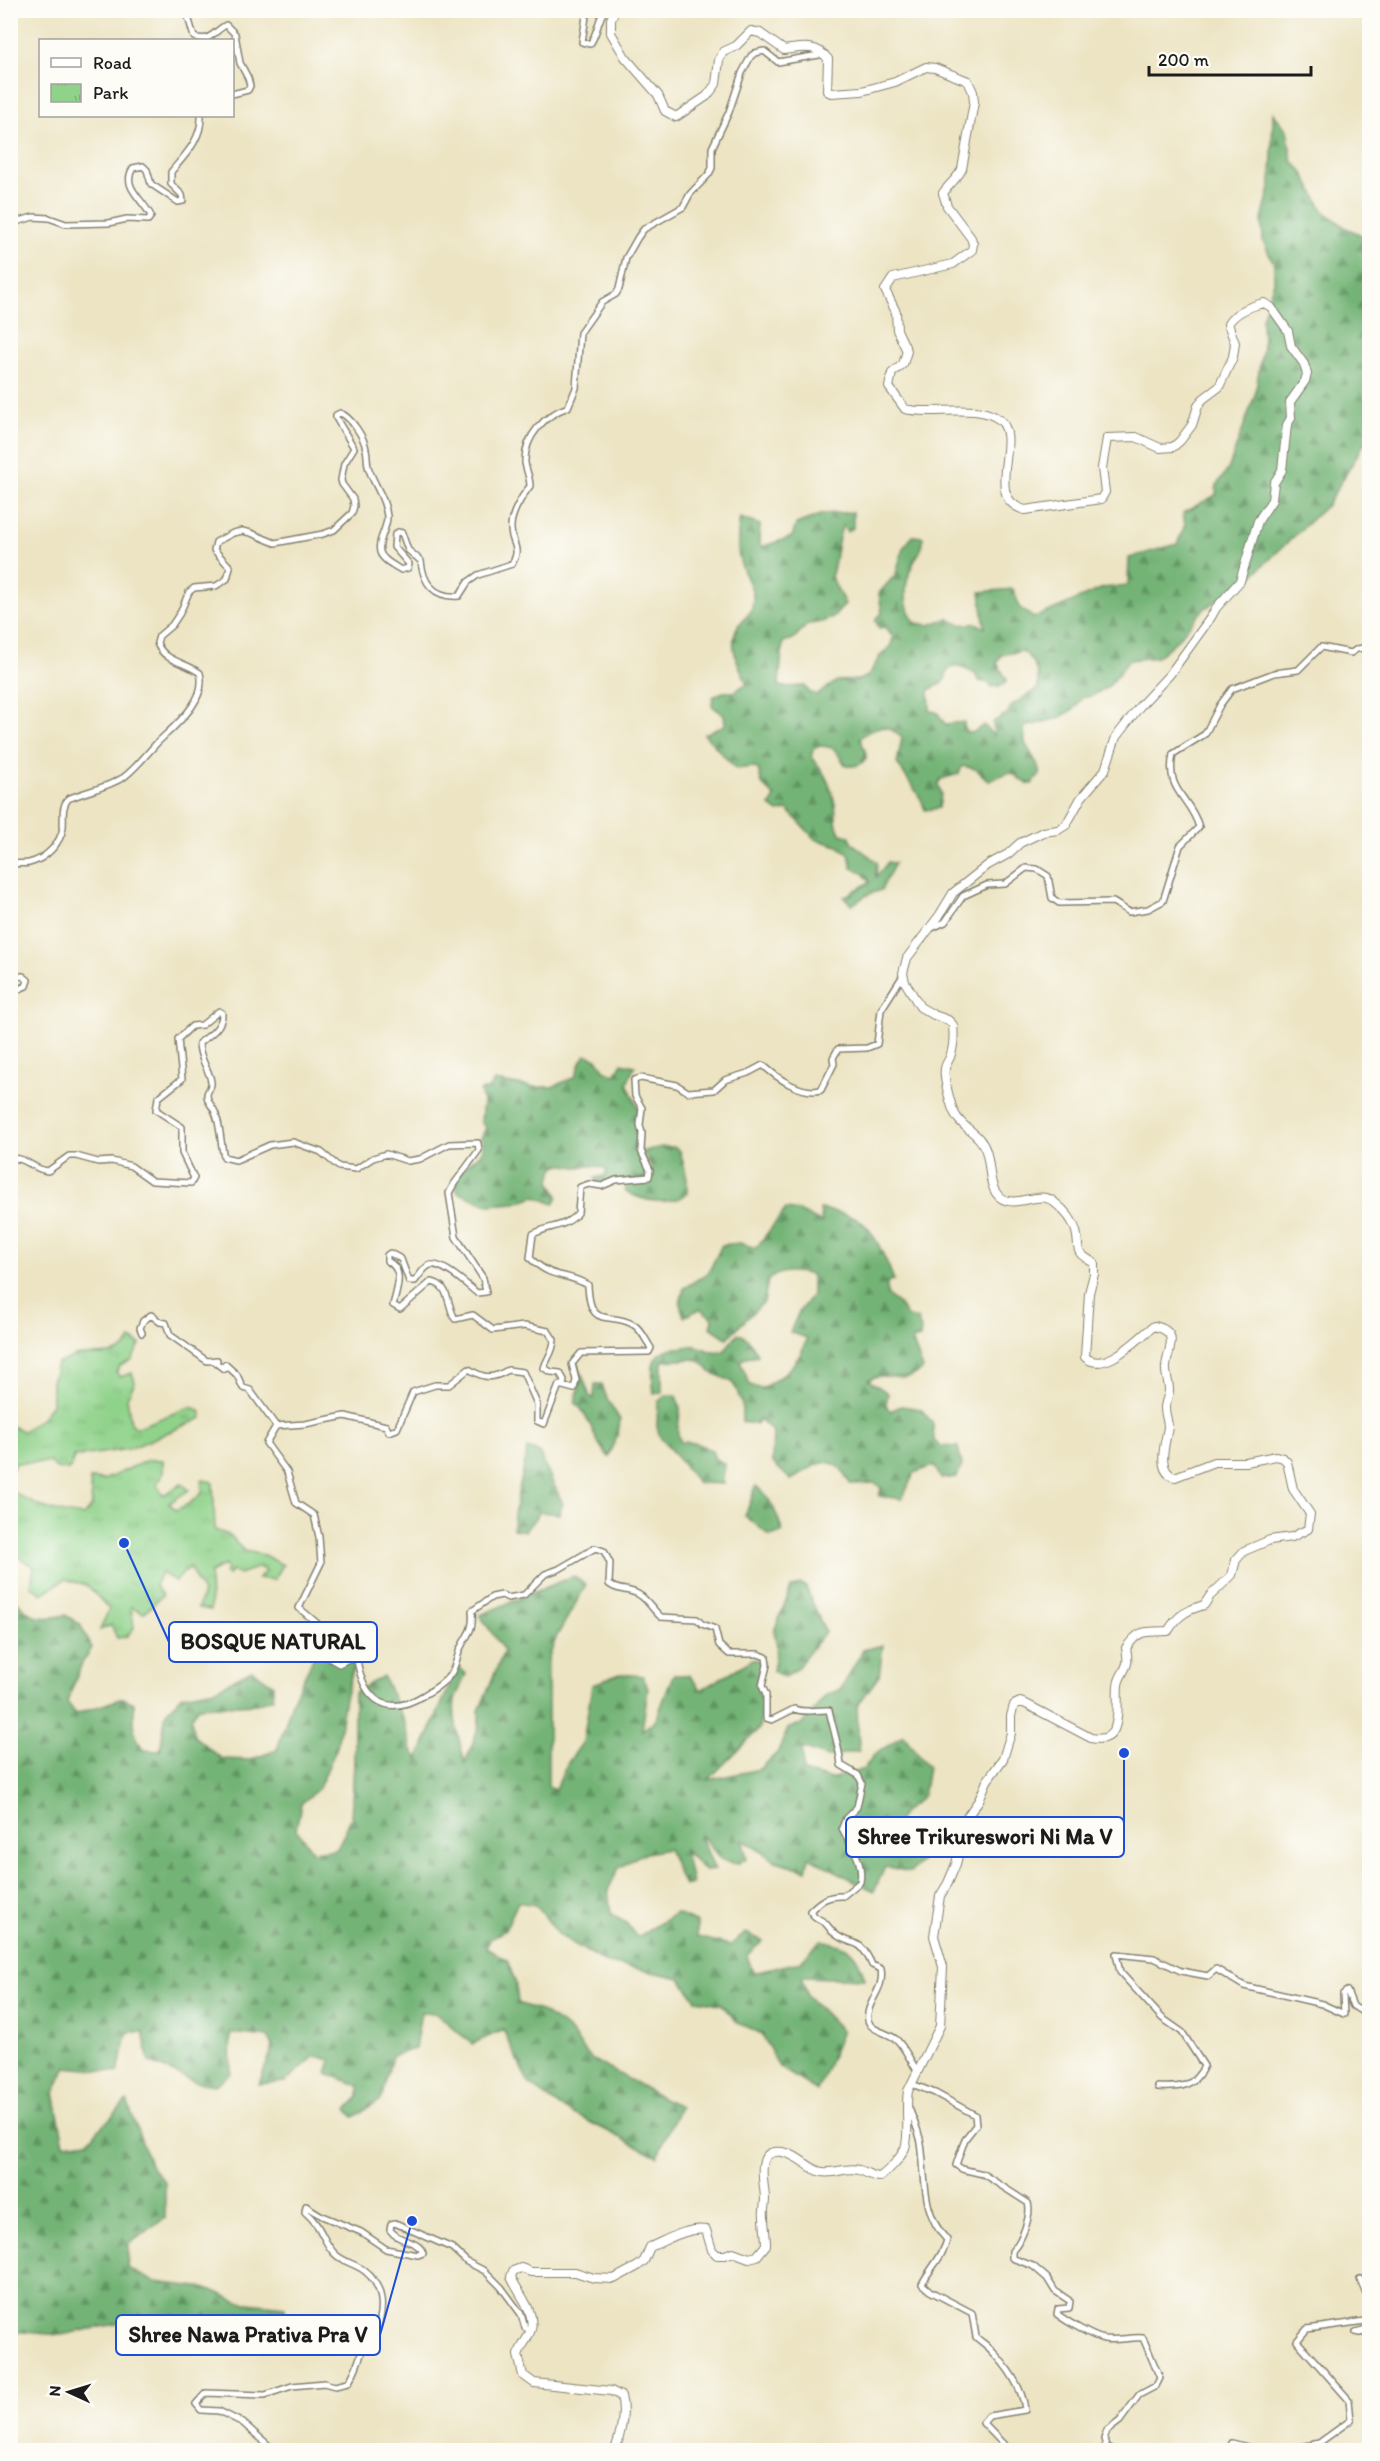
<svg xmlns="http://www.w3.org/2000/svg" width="1380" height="2461" font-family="Itim,sans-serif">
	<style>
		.forest { fill: url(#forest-firs); stroke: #486849; stroke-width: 1.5; fill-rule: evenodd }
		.park { fill: url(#park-tufts); stroke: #567753; stroke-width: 1.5 }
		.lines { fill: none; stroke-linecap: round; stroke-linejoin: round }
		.street-casing { stroke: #848070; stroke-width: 8 }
		.secondary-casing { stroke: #848070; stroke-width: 10 }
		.street { stroke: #fff; stroke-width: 5 }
		.secondary { stroke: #fff; stroke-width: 8 }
		.leader { fill: none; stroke: #1d4ed8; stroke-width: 2 }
		.callout-dot { fill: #1d4ed8; stroke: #fdfcf7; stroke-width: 2 }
		.callout { fill: #fdfcf7; stroke: #1d4ed8; stroke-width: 2 }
		.callout-label { font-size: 22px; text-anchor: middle; font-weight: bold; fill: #1c1c1c }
	</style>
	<defs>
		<pattern id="forest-firs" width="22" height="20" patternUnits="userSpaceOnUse" patternTransform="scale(1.5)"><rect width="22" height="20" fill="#73b476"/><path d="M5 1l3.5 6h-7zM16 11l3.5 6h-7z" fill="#5e9260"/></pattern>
		<pattern id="park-tufts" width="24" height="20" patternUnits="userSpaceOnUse" patternTransform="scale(1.5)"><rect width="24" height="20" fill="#8fd28a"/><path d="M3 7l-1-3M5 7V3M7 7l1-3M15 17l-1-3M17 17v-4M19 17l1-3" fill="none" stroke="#7bb476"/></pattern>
	</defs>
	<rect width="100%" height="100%" fill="#fdfcf7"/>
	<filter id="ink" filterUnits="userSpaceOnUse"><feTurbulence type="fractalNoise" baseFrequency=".0167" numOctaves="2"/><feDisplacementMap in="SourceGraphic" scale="12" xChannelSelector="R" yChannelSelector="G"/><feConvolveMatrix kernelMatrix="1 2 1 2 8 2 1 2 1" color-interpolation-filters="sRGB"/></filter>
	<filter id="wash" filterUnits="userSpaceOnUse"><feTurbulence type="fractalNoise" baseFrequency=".008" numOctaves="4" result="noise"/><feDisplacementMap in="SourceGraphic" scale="24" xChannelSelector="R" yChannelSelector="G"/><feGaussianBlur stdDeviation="1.35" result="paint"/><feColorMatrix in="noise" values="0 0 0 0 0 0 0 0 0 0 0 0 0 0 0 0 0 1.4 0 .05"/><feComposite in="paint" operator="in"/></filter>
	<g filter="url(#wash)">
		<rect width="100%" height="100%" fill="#ece4c3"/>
		<path class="forest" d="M1273,113L1287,130L1292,161L1302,171L1323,210L1346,228L1364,236L1369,255V434L1361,449L1328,504L1252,576L1203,610L1174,643L1157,657L1129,660L1110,685L1094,695L1082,698L1074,709L1059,718L1024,727L1025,743L1040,769V775L1032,784C1008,780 1024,763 989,781L976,769L962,766L959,774L941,779L938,784L941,794L939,808L925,810L921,799L897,763L902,738C886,722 876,725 860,738L866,753V759C861,765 853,767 846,766C836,751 835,745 816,746L812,752V757C823,770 832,788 835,805C837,816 834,825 841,834L850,836L851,842L877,862L876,877L888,862L895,863L881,890L867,895L852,905L844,897L870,882L862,872L852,868L849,854L838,846L815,839L788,810L778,812L770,806L775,797L762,784L758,769L753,767L736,769L704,734L725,725L724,715L712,706L713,697L723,692H734L747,683C739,667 727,644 738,626C744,618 752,614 753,603C755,588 745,577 741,564C736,548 737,534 740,518L760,525L759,540L761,547L792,537L796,524L823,514L853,512V528L847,532L843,525C835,543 837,560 831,577L845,604C835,618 825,623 808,624L793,639L783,642L779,684L782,687L805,686L809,692L817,695L837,681L858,680L868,676L881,655L891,646L893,637L886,627L879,628L875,620L882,613L879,593L896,574L903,548L913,536L923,537C924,549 918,553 913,564C904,582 902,607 916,623L929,625L948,618C958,625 964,626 976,623L985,628L980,592L1013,589L1020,608L1034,618L1103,588L1128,585L1129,558L1177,544L1185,525L1183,513L1216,495L1217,484L1228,470L1255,395L1263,346L1262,318L1274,282V264L1263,241L1262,220L1271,184ZM1022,651C1034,659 1040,674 1038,688L1011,706L1007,714L993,722L994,736L984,725L972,733L965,732L964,722L945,724L937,712L930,711L929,690L944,682L948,670L956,665L976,674L978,681L989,683L992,687L1003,685L1007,680L997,663L1001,655Z
			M586,1055C596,1057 600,1060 604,1070L615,1075L622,1063L635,1066L627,1083L640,1112L636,1124C640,1133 639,1135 639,1143C641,1157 649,1160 646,1177L596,1183L595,1178L606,1175V1169C596,1164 588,1166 578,1167C562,1167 555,1156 550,1181L558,1196L554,1204L535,1196L515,1203L488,1205L457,1192C451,1158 493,1162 481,1138L486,1128L481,1122L483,1101L480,1091L489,1089L494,1081L532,1087H552L575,1077L581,1061Z
			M662,1147H674L680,1151L687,1178V1194C668,1207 643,1201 625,1191L627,1181L651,1178L652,1170L644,1151Z
			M786,1209L799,1211L822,1223L820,1209C833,1211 850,1214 861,1222C874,1230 889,1266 894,1280L887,1282V1295L899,1304L908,1318L917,1319L921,1330L920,1338L912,1340L923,1369C902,1388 887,1368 868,1380L888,1393L886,1405L890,1411L901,1406L921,1409L933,1424L934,1440L939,1446L958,1447L962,1465L957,1477L941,1479L934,1465L914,1473L902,1499L879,1496L881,1488L875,1483L850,1484C833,1448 817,1465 791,1480L772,1462L773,1432L760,1419L756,1424L742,1422V1404L736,1388L731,1381L710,1372L703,1363L695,1359L662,1361V1392L654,1394C652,1371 647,1351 677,1348C683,1348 691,1345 696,1346C707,1349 711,1354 723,1352L738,1333L748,1339L758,1355L747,1357L740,1361L750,1385L761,1389C783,1376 800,1364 807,1338L790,1332L799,1312L812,1295V1275C794,1271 783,1269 768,1280L764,1302L727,1338L710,1327L713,1318L700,1309L684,1317L680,1304L684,1288L708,1273L722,1245L740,1243L756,1248Z
			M578,1364L590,1397L594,1398L595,1384H602L607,1399L620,1420L618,1434L609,1457C593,1442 592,1418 575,1402L580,1385L574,1366Z
			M666,1395H676C677,1400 680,1406 680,1411C680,1423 674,1431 681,1442L697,1443L712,1451L715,1459L724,1463L723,1484L698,1483L660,1437L657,1427L658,1402Z
			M527,1449L534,1450L539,1453L563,1504L559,1514L540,1512L525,1531L513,1529C513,1502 524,1476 527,1449Z
			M756,1486C771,1497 777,1515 783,1532L770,1536L745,1516Z
			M573,1576L586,1585L557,1636L548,1659V1786L556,1789L567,1764L583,1742L592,1685L619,1674L643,1676L648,1689L642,1730L656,1720L673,1675H689L701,1690L753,1659L763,1662L756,1680L763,1708L759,1729L708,1780L760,1769L777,1753L789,1727L803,1724L826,1695L841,1689L863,1650L883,1645L879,1676L857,1706L859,1751L828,1757L802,1748L803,1772L831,1779L864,1769L873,1756L903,1735L928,1767L923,1796L905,1811L891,1832L923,1859L911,1872L885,1867L874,1891L809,1857L806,1870L776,1861L742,1839L747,1858L737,1864L720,1859L706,1840L701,1837L715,1870L705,1871L685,1850L692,1884L684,1886L668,1849L641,1854L619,1868L608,1890L611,1914L626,1923L638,1937L676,1913L697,1923V1937L730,1945L746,1933L763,1941L747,1955L753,1973L800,1962L821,1940C850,1947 856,1949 865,1979L801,1977L807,1995L842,2031L817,2091L779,2067L762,2034L738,2023L721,2004L696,2000L680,1978L604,1962L559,1935L536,1905L518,1902L505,1930L491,1938L486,1948L507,1960L516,1984L518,2003L543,2012L568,2029L591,2059L680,2107L657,2156L560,2107L529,2084L503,2030L472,2044L436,2013L421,2012L415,2049L392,2056L381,2100L354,2117L347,2109L359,2097V2086L327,2073L331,2060L315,2056L285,2082L259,2084L273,2047L268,2037L230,2033L231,2073L215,2085L195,2082L149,2062L143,2032H128L118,2072L66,2067L54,2093L64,2144L88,2141L127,2101L150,2165L165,2182V2218L129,2244L127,2268L155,2282L207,2288L239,2302L285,2307L286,2338L253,2343L204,2323L171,2320L126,2322L61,2335L11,2331L10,1594C32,1616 32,1622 65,1615L80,1624L92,1648L82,1663L67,1702L76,1714L123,1698L134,1703V1732L143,1750L160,1751L166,1712L183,1695L216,1689L252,1670L273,1685V1698L256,1704L198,1707L191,1718L194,1736L222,1759L250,1760L277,1750L293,1699L315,1655L346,1649L355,1663L345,1698L337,1747L319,1788L301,1804L296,1829L313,1852L337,1849L351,1818L354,1762V1693L383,1676L405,1723L411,1749L418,1759L458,1666L466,1674C463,1683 457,1692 455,1701C452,1718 461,1747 465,1763L479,1726V1711L504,1651L480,1615Z
			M800,1584L806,1587L825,1632L797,1668L785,1677L773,1671L777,1646L774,1631L791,1588Z"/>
		<path class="park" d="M131,1339L140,1344L132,1360L120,1366L116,1372L120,1377L132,1373L135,1382L127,1398L131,1424L136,1428L190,1407L200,1410L202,1418L129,1449L74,1457L70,1469H57L50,1462L16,1463L11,1470V1426L23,1431L42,1418L52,1404V1382L57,1364C62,1362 69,1358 75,1356C95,1351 119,1363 131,1339Z
			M148,1460H163V1474L157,1484L163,1495L182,1484L189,1490L169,1503L176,1510L190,1503L202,1493V1480L213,1482L215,1530L231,1536L244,1551L264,1555L283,1565L274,1580L258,1578L266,1571L259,1567L239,1574L231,1571L228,1576L225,1574L227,1568L225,1565L210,1573L211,1610L198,1608L203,1593L189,1567L176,1581L161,1573L155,1586L163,1595L144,1613L131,1607L134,1628L126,1637L117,1638L111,1625L100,1630L109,1609L88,1586L65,1579L42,1594L31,1586L34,1567L11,1552V1490C31,1505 57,1513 83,1516L92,1506L90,1479L104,1480Z"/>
	</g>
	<g filter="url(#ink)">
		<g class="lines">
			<g class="street-casing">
				<path id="street" d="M186,10L194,37C210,43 214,31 226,25L235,34L240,63L248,78L250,86L248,90L232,94
					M587,10L582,42L590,44C598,33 597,21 605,10
					M10,224L33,217L49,218L66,224L109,223L127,219L148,220L151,216C143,199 121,187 133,168L143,166L147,170L151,184L178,202L183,201L182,195L171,184V172C185,155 202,139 201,116
					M10,864C16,863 24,864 29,863C46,859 61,843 63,827C64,816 61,808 68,799C86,791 107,788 124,777C136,768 146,755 156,744C173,727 208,701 200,673C186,662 164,662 157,643L159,636L172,625L180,613L189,592L194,588L216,586L227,579L230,567L214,550L216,542L233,533L242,531L251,533L275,543L323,534L334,530L352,513L354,506L353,499L342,484L341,480L344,464L354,448L336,418V415L340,413C351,417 364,437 366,449C368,457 366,465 370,472C376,488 385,498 387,516C388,528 377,540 380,552C382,560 395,566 401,570L408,568L409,564L394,547L395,534L398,532L402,533L408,550L421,561C423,583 434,598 459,596L468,582L478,575L512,564C522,547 511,544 511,529C510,515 522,496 530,486C530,477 526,470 525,463C524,436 545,415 568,407L576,388L580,333L602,302L616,294L619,289L626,258L638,237L644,229L683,207L690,194L709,174L712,168V148L729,112L742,73L751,56L755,53L764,51L778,62L825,54
					M932,928L945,922L963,896L987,885L1005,884L1026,868L1037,869L1048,876L1052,898L1059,903L1113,902L1129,912L1148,909L1163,901L1180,846L1199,827C1190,796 1165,792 1173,754L1205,734L1220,705L1232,689L1274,673L1298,670L1321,647L1351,653L1357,649L1370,647
					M10,977L23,976L28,980L26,986L10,993
					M10,1159C26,1156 33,1170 48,1171L69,1156H76L98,1162L112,1161L131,1166L152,1181L191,1183L194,1178L182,1153V1127L156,1110L158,1098L182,1079L178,1039L192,1026L202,1025L219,1011L222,1013C223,1027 209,1036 199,1043C199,1060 210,1070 211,1082C212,1088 207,1090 207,1095C207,1103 213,1106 215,1112C221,1126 220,1142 224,1157L236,1160L270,1145L293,1142L321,1152L339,1167L356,1169L373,1158L386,1154L408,1161L420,1159L449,1144L478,1143L479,1150L454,1184L449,1193L456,1237L483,1278L486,1292L477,1293C468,1286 440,1259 428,1266C423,1269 419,1276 415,1281H409L401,1259L390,1253L387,1255V1261C405,1269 397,1290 393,1305L400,1309L431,1282C450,1284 447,1306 455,1319L473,1315L493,1330L524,1326L548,1331L554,1340C553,1354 547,1357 544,1368L551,1372L560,1373L564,1380L563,1386
					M142,1333L140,1328L143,1321L151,1315L160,1322L166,1323L170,1335L207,1361L217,1360L216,1363L224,1369L225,1364L237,1375L243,1388L250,1390L276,1426L305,1424L345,1416L386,1426L389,1432L397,1429L413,1392L435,1385H449L469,1369C484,1379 493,1379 508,1370L523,1372L537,1404V1421L544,1424L559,1385L574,1389L576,1380L572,1364L581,1353L649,1352L651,1348C646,1341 642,1330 634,1325C609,1310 590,1332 588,1285C563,1271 554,1281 530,1258L533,1234C550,1225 565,1228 578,1213L580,1187L589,1184L602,1186L616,1180L649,1177L650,1170L641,1151L642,1133L640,1125L642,1108L635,1096L634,1080L641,1078L677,1085L688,1092L714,1090L725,1080L748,1073L763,1065C777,1078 801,1095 821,1090L834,1064L833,1058L838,1049L867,1048L877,1044L881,1010L902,977
					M276,1426L266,1443L287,1472L296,1503L314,1515L319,1537L321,1563L299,1608L318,1624L326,1644L329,1658L339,1664L350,1658L357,1660C364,1701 387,1718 424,1695C433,1690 444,1683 450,1675C455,1669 457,1657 460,1649C468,1632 474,1631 472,1611L492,1597L502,1595L508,1598L524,1595L545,1574L559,1569L595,1548L604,1551L610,1563L609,1584C618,1592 631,1588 641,1596C648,1601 654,1611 661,1617L697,1619L702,1624L715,1629L719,1645L729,1654H758L766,1657L767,1665L762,1686L766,1695V1718L772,1720L794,1709C807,1714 816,1709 829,1710C833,1729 839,1746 841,1765L858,1775L862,1783L857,1807L846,1818L842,1828C851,1847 864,1861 860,1882L843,1896C828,1895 820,1901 810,1911C815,1919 818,1918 824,1922C828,1925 830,1930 834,1933C852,1949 858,1933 872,1965L881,1969C884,1986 874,1994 869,2009C862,2032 884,2029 897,2040C905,2048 911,2062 918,2072
					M912,2084L935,2093L975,2115L976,2125L965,2139L956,2165L962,2169L983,2174L1028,2203C1032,2216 1021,2242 1012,2251V2258L1033,2266L1047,2278L1055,2291L1070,2301L1069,2308L1058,2309L1057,2314C1066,2321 1093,2337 1104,2339C1117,2341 1130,2337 1143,2338L1160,2378L1156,2386L1139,2395L1120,2421L1107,2431L1104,2439L1106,2446L1112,2450
					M1158,2087C1180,2088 1194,2087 1204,2066L1182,2032L1162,2018L1120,1972L1116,1954L1154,1958L1181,1971L1208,1976L1216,1969L1244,1986L1322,2004L1344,2014L1343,1994L1347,1991L1353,2006L1370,2017
					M909,2108C913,2119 919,2131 921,2143C926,2177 921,2213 947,2240C943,2257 930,2268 922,2284L930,2291L972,2313L976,2337C981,2342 987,2345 991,2350C1006,2365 1023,2388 1025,2410L989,2416L983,2423L1009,2450
					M1360,2279L1370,2303
					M1370,2328L1356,2332L1360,2333L1370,2331
					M274,2450L243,2423L219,2411L201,2410L196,2404L206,2393L265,2395L292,2386L324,2383L335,2386L348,2383C356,2372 358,2361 363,2349C365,2343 371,2340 374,2335C385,2313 385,2288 366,2272C356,2263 343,2263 334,2253C322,2240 322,2226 305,2212L306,2206L322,2216L361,2232L386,2249L418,2255L423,2253C418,2239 399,2243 390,2230L391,2224L395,2223L452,2248L467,2262L485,2271L501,2287L521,2314L525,2328L531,2330
					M1229,2450L1232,2443L1259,2450
					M1289,2450L1319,2443L1351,2420L1349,2400L1297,2341L1307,2329L1365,2321L1370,2317"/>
			</g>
			<g class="secondary-casing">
				<path id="secondary" d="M615,10L611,19V33L625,57L658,95L665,111L676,117L707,96L716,84L719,60L723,52L736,46L751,31L760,33L784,50C801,48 816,43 828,59L827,91L831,93L862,91L895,82L926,67L935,68L968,81L973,92L974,102L962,169C958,178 949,184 943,193L947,206L971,238L973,244L972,250L953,264L893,278L885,290L896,312L897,330L907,351L903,364L892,373L889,387L905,409C931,416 978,402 1000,420C1023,440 982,499 1025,510L1101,499L1105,492L1102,468L1107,438L1136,437L1160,448L1173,447L1180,441L1192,425L1198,406L1203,399L1219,387L1233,357L1235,343L1228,324C1235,312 1251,306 1264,303L1271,307L1288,331L1291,346L1304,364L1307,374L1305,381L1290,402L1291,418L1287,425L1282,470L1274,483L1272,500L1258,521L1240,581L1216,608L1211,617L1170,674L1140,706L1116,737L1105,770L1081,798L1066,825L1058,830L1043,832L1020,843L1008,854L988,865L953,893L939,916L907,958L903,973L905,982L920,1007L934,1015L948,1020L953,1025C954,1035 954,1047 950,1057C949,1060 945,1065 945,1069C943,1077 951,1107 955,1114C963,1130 980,1132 986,1151C991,1166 988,1189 1001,1198C1017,1209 1040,1189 1054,1202C1063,1209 1073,1220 1076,1231C1081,1252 1072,1250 1094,1263V1274L1089,1293L1085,1357C1105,1375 1138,1338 1154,1326C1182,1332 1167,1350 1166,1367C1165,1374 1169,1382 1169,1390C1169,1396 1165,1402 1165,1408C1165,1415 1168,1420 1168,1427C1166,1441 1155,1472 1175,1477L1214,1462H1246L1276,1456L1283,1458L1287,1462L1293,1489L1310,1514L1308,1529L1292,1537L1270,1540L1244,1551L1236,1560L1232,1575L1210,1596L1204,1605C1187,1610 1178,1615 1168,1631C1146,1633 1141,1627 1126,1648C1127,1653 1128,1658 1127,1663C1126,1670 1119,1676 1118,1685C1116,1705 1125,1745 1091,1738L1026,1704L1020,1702L1014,1705L1011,1716V1733L1003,1759L987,1781L979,1800L967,1817L956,1864L948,1883L940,1896L934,1936L943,1967L940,2026L908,2091C905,2107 910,2136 905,2148C901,2158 888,2171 880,2177C871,2177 867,2172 859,2170C845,2166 832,2176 818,2171C805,2165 796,2154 782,2152C753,2148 765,2184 765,2199C765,2205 763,2211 764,2217C764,2226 766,2235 766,2245L757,2256L749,2258L733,2252L725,2255H717L712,2250L706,2230C687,2227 667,2240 650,2247L644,2261L638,2266L614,2279L594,2278L575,2272H531L521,2268L513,2271L511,2277C518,2293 535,2310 531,2329C529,2337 521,2347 518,2355L523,2375L534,2383L611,2391L621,2396C626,2414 621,2433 615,2450"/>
			</g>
			<use href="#street" class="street"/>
			<use href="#secondary" class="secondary"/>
		</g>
	</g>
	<path class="leader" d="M124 1543L169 1642M1124 1753L1124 1837M412 2221L380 2335"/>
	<g class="callout-dot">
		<circle cx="124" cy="1543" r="6"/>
		<circle cx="1124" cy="1753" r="6"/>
		<circle cx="412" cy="2221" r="6"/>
	</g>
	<g class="callout">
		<rect x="169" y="1622" width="208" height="40" rx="6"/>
		<rect x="846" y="1817" width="278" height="40" rx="6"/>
		<rect x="116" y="2315" width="264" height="40" rx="6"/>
	</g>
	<g class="callout-label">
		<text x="273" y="1649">BOSQUE NATURAL</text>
		<text x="985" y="1844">Shree Trikureswori Ni Ma V</text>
		<text x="248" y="2342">Shree Nawa Prativa Pra V</text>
	</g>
	<rect width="1380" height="2461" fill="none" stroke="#fdfcf7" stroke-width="36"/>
	<rect x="39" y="39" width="195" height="78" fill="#fdfcf7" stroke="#a3a29f" stroke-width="1.5"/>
	<rect x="51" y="58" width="30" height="9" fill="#ffffff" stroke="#a3a29f" stroke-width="1.5"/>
	<text x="93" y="69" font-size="18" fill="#1c1c1c">Road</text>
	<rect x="51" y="84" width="30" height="18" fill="url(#park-tufts)" stroke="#a3a29f" stroke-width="1.5"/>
	<text x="93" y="99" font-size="18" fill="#1c1c1c">Park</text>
	<g transform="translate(69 2392) rotate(274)" stroke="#fdfcf7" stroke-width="4.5" paint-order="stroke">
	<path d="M0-4.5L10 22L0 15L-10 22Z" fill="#1c1c1c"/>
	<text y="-9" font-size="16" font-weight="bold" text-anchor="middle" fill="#1c1c1c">N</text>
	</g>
	<path d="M1149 66v9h162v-9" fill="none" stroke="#1c1c1c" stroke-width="3"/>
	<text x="1158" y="66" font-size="18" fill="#1c1c1c" stroke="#fdfcf7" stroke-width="4.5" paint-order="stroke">200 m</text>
</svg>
